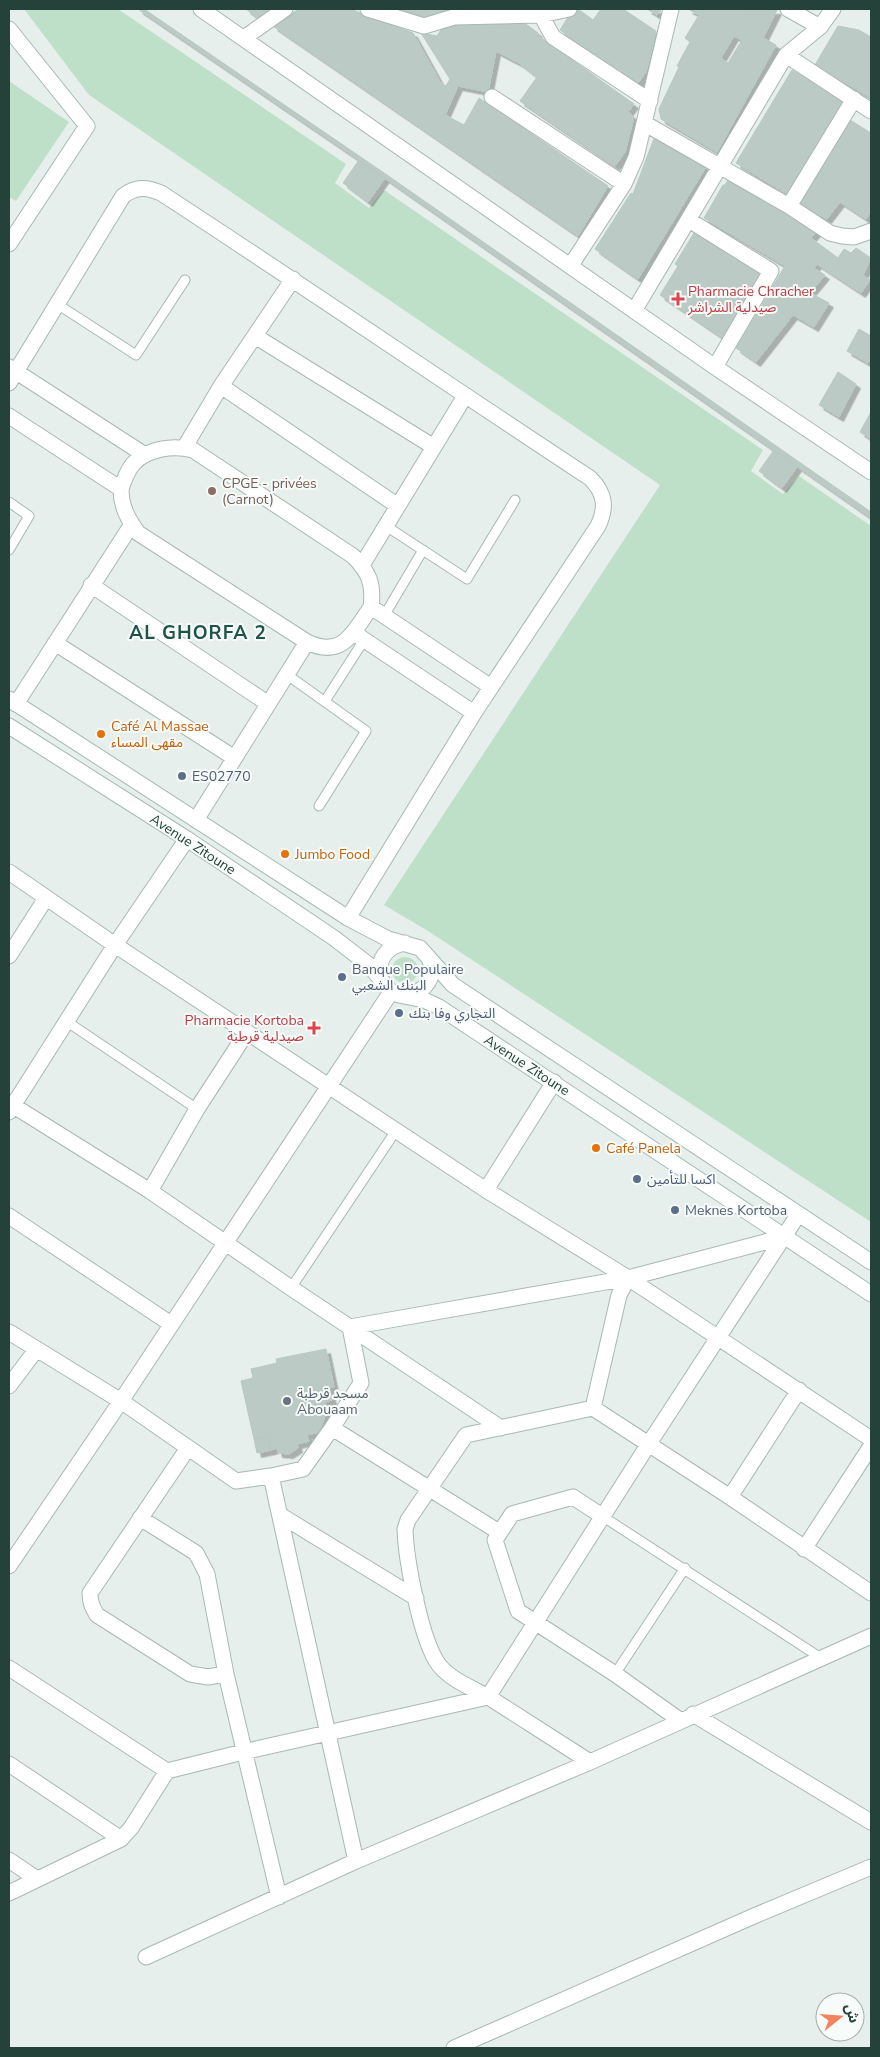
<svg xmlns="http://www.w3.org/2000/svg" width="880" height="2057" font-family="'Nunito Sans','Noto Sans Arabic',sans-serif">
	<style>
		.green { fill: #bfe0c8 }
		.building { fill: #bbcac4; stroke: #b8c9c2; fill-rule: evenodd; filter: url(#shadow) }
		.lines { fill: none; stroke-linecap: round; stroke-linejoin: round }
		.lane-casing { stroke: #a8b8b2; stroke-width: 11 }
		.street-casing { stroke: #a8b8b2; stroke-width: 17 }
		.secondary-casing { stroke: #a4bbb3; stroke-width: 17 }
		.lane { stroke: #fff; stroke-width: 9 }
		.street { stroke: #fff; stroke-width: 15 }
		.secondary { stroke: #fff; stroke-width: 15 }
		.health-dot { fill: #e0444e; stroke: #f7fbf9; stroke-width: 2 }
		.education-dot { fill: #8d6e63; stroke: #f7fbf9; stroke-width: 2 }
		.food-dot { fill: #e8710a; stroke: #f7fbf9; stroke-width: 2 }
		.service-dot { fill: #5c6f8a; stroke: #f7fbf9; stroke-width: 2 }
		.worship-dot { fill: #6b7280; stroke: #f7fbf9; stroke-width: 2 }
		.labels { text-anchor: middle; stroke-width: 4; stroke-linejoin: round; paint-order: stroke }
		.health-label { font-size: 14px; fill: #be3a42; stroke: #f7fbf9; text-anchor: start }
		.education-label { font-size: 14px; fill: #785e54; stroke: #f7fbf9; text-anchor: start }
		.food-label { font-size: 14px; fill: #c56008; stroke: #f7fbf9; text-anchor: start }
		.service-label { font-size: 14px; fill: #4e5e75; stroke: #f7fbf9; text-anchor: start }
		.street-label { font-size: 14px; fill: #24423a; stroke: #f7fbf9 }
		.worship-label { font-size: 14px; fill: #5b616d; stroke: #f7fbf9; text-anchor: start }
		.district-label { font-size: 19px; font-weight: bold; letter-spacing: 1px; fill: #1f5548; stroke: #f7fbf9 }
	</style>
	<defs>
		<filter id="shadow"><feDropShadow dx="4.5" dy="4.5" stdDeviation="0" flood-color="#0004"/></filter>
	</defs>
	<rect width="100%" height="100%" fill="#e6efeb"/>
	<path class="green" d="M24,9H118L346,164L335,183L369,208L384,190L763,450L751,471L783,494L799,476L871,526V1222L428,931L384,905L660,485L89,95Z
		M9,81L69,122L16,201L9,197Z
		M392 970a13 13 0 1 1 26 0a13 13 0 1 1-26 0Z"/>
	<path class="building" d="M138,9H144L387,175L871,512V518L359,160Z
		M246,9H272L258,18Z
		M299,9H350L413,33L440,82L446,86L450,79L421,33L437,36L446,22L519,19L538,33L537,35L634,104L628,112L634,117L625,152L615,166L520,101L537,77L519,63L496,51L488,92L458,86L445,115L464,125L479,98L608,186L578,236L273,26Z
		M400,9H480L448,12L425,18Z
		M578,9L593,20L601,9H623L656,31L646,72L638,83L560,30L570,14L572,16Z
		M647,9H662L657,15Z
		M688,9L777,10L763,38L776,45L717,152L661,119L659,109L679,67L677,66L690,42L685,38L699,15ZM734,36L742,40L728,63L721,58Z
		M838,26L859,30L871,37V98L815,65Z
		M792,70L843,100L787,194L736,163Z
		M850,120L871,133V211L866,219L840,202L827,219L800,204Z
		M655,136L706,167L638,279L595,249L631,193L633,194Z
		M359,160L385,178L368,202L343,183Z
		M728,180L754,195L755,193L816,232L811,238L838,258L844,249L851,253L856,248L871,258L863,275L870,280L861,293L817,264L814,268L825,275L810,293L829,303L814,327L793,315L756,362L736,348L785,266L704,218L723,185H725Z
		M694,233L761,274L723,338L660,295L678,266L675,264Z
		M859,329L871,336V357L868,363L847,351Z
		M838,372L856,384L839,417L819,405Z
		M871,412V439L860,432Z
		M774,450L797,467L782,488L759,471Z
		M326,1349L334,1387L329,1388L332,1400L325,1402L327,1411L319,1432L307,1435L309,1441L297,1444L298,1448L289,1454L278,1453L277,1448L271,1450L268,1436L254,1439L241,1381L253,1378L251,1369L277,1363L276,1359Z
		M268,1436L271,1450L257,1453L254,1439Z"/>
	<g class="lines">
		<g class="lane-casing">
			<path id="lane" d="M57,304L136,355L185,280
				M9,502L29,516L9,550
				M386,526L467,579L515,500
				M384,616L423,550
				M286,674L366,731L319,806
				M325,701L364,640
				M66,1021L197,1109
				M291,1288L397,1129
				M602,1516L821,1658
				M615,1674L685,1568"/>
		</g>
		<g class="street-casing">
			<path id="street" d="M201,9L715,367L871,472
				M368,9L424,26L454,17L541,15L553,37L650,101
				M538,9L541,15L569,9
				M788,9L820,27
				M9,29L87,126L9,244
				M244,38L285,9
				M786,55L871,111
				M492,97L624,184
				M644,123L789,206L830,233L842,236L854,237L871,231
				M789,206L854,99
				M689,220L771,271L715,367
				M571,265L624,184L636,157L671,9
				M634,311L786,55L820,27L833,9
				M255,336L434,447
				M9,367L145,455
				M9,383L123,196C136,186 147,187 161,193C305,287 447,384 590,478C605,493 607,507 598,526L474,713L348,918
				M221,386L398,506
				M9,416L121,489C121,507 128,519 138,533L307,642C342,659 353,633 371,607L491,687
				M184,448L221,386L293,279
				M121,489C124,480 127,471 133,464C147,448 174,445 193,450L353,556C369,572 374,584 371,607
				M362,565L465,396
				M91,585L267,703
				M354,633L474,713
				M55,643L233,757
				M16,704L132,524
				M196,820L307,642
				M9,872L115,945L486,1190L628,1278L871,1439
				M9,956L46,898
				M9,1103L150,1191L291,1288L501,1428
				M9,1112L115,945L187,839
				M486,1190L554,1082
				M150,1191L197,1109L247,1032
				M9,1216L171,1324
				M350,1327L628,1278L784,1237
				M9,1332L121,1401L236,1481L271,1476L303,1469L332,1428L361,1383L350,1327
				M9,1386L36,1350
				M593,1408L619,1295L628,1278
				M332,1428L499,1532
				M188,1448L90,1593C90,1602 92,1607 97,1615L190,1674L208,1677L226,1674
				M271,1476L356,1861
				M730,1497L799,1390
				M280,1515L416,1598
				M602,1516L573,1497L512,1514L495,1540L518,1611L615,1674L681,1721
				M140,1518L196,1553L207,1574L226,1674L279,1897
				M804,1549L871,1446
				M9,1566L121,1401L391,992
				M9,1668L167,1771
				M693,1714L871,1822
				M590,1762C557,1741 523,1719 490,1698C473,1688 452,1681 439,1665C421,1641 406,1560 405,1529L408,1520L466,1435L593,1408L730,1497L871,1593
				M9,1764L121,1839
				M9,1860L37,1879
				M9,1893L121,1839L131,1828L167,1771L243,1752L488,1697L648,1445L798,1215
				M146,1957L356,1861L590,1762L871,1636
				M454,2048L754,1916L871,1867"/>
		</g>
		<g class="secondary-casing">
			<path id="secondary" d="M9,699L348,918L388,939L420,948L453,985L871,1262
				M9,726L187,839L334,938L369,965L391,992L399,995L424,1000L439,1007L871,1294
				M380,979C377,960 386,946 405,943
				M408,996C426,991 437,976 429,958"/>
		</g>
		<use href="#lane" class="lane"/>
		<use href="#street" class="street"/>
		<use href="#secondary" class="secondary"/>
	</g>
	<g class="health-dot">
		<path d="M675.5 291.5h5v5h5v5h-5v5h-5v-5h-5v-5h5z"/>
		<path d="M311.5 1020.5h5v5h5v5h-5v5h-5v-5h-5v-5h5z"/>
	</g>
	<circle class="education-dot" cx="212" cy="491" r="5"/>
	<g class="food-dot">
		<circle cx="101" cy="734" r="5"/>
		<circle cx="285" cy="854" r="5"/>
		<circle cx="596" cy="1148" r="5"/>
	</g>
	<g class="service-dot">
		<circle cx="182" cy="776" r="5"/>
		<circle cx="342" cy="977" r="5"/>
		<circle cx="399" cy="1013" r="5"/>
		<circle cx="637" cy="1179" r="5"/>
		<circle cx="675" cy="1210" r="5"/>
	</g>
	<circle class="worship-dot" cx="287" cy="1401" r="5"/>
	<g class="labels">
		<g class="health-label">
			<text x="688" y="296">Pharmacie Chracher<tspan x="688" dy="16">صيدلية الشراشر</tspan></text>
			<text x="304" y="1025" text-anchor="end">Pharmacie Kortoba<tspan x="304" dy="16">صيدلية قرطبة</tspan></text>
		</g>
		<g class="education-label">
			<text x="222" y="488">CPGE - privées<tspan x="222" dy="16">(Carnot)</tspan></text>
		</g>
		<g class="food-label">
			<text x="111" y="731">Café Al Massae<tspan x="111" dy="16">مقهى المساء</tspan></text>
			<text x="295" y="859">Jumbo Food</text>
			<text x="606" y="1153">Café Panela</text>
		</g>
		<g class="service-label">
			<text x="192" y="781">ES02770</text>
			<text x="352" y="974">Banque Populaire<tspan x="352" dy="16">البنك الشعبي</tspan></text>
			<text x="409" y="1018">التجاري وفا بنك</text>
			<text x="647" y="1184">اكسا للتأمين</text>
			<text x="685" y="1215">Meknes Kortoba</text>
		</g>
		<g class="street-label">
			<text transform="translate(193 844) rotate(33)" y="5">Avenue Zitoune</text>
			<text transform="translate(527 1065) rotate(33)" y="5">Avenue Zitoune</text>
		</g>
		<g class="worship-label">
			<text x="297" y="1398">مسجد قرطبة<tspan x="297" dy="16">Abouaam</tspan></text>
		</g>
		<g class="district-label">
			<text x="198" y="639">AL GHORFA 2</text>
		</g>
	</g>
	<rect width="880" height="2057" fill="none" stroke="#24423a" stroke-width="20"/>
	<g transform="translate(840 2017) rotate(73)"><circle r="24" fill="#f7fbf9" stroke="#a3b1ad"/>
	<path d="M0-4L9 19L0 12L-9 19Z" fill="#f4845f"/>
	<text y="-8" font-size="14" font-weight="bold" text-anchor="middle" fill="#24423a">ش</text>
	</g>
</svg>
